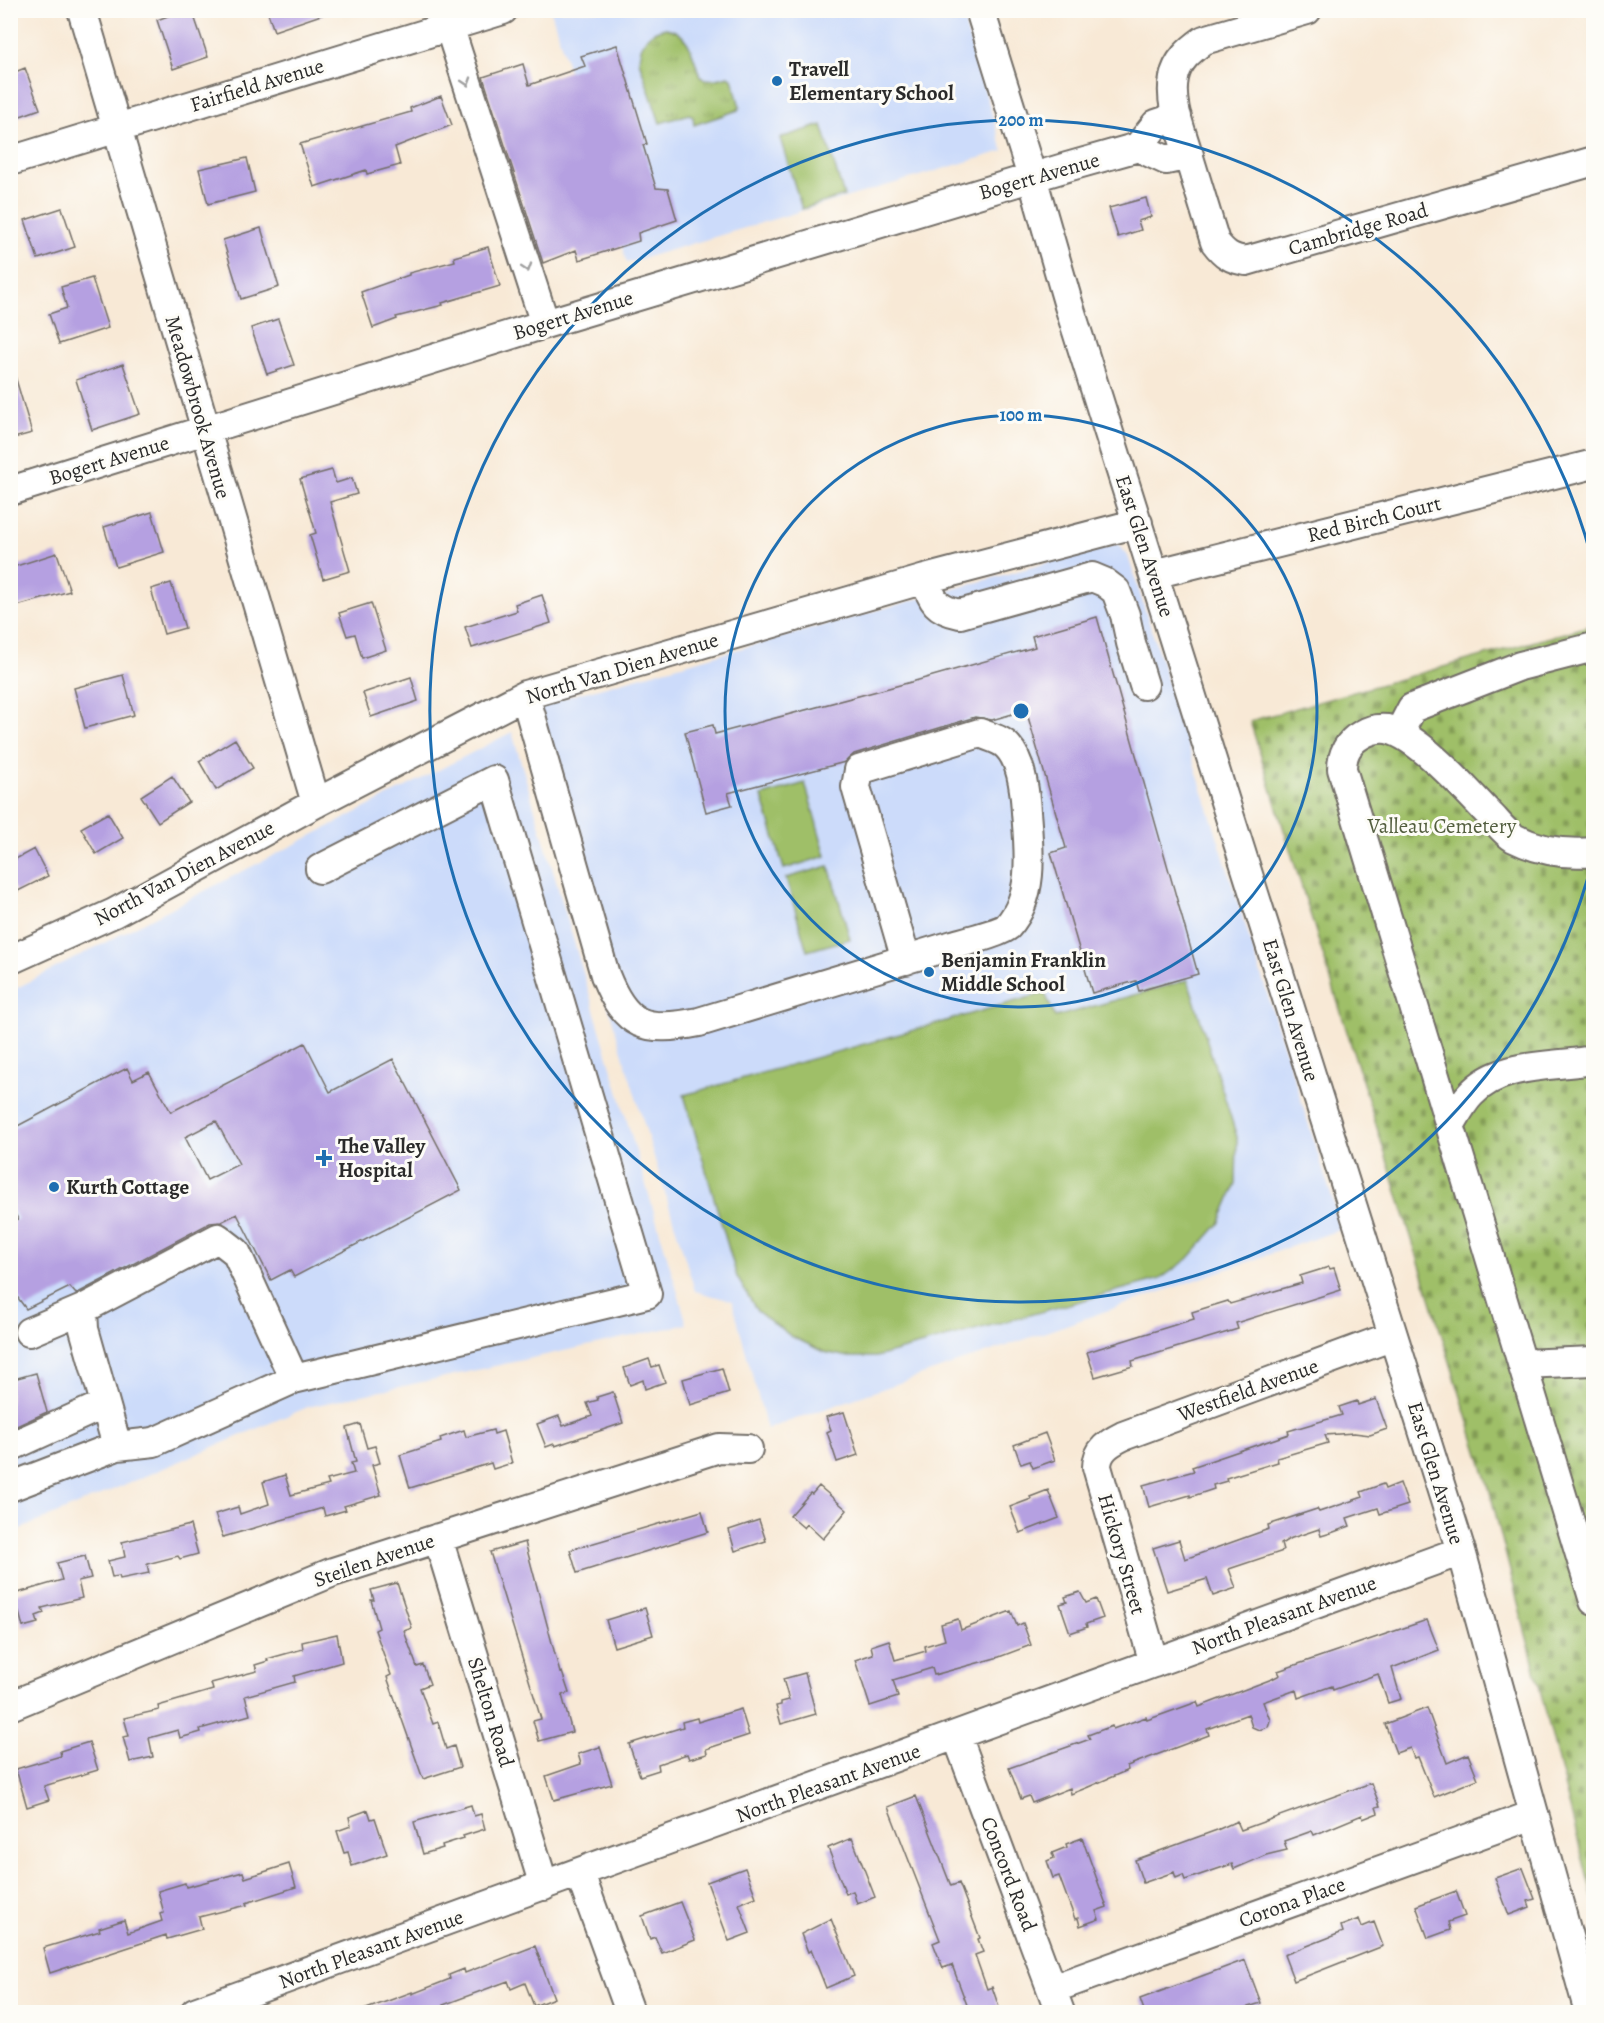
<svg xmlns="http://www.w3.org/2000/svg" width="1604" height="2023" font-family="Alegreya,serif">
	<style>
		.built { fill: #ccdbfa }
		.cemetery { fill: url(#cemetery-stones); stroke: #657549; stroke-width: 1.5 }
		.park { fill: url(#park-tufts); stroke: #657549; stroke-width: 1.5 }
		.pitch { fill: #9fbf67; stroke: #657549; stroke-width: 1.5 }
		.building { fill: #b5a0e1; fill-rule: evenodd }
		.lines { fill: none; stroke-linecap: round; stroke-linejoin: round }
		.minor-casing { stroke: #736e67; stroke-width: 32 }
		.minor { stroke: #fff; stroke-width: 28 }
		.oneway { stroke: #a0a0a0 }
		.ring { fill: none; stroke: #1f6fb2; stroke-width: 3 }
		.poi-dot { fill: #1f6fb2; stroke: #fdfcf7; stroke-width: 2 }
		.labels { text-anchor: middle; stroke-width: 6; stroke-linejoin: round; paint-order: stroke }
		.poi-label { font-size: 21px; font-weight: bold; fill: #2b2b2b; stroke: #fdfcf7; text-anchor: start }
		.street-label { font-size: 21px; fill: #2b2b2b; stroke: #fdfcf7 }
		.park-label { font-size: 21px; fill: #545f40; stroke: #fdfcf7 }
		.centre { fill: #1f6fb2; stroke: #fdfcf7; stroke-width: 3 }
		.ring-label { font-size: 18px; text-anchor: middle; font-weight: bold; fill: #1f6fb2; stroke: #fdfcf7; stroke-width: 6; stroke-linejoin: round; paint-order: stroke }
	</style>
	<defs>
		<pattern id="cemetery-stones" width="16" height="16" patternUnits="userSpaceOnUse" patternTransform="scale(1.5)"><rect width="16" height="16" fill="#9fbf67"/><path d="M2 7V4a2 2 0 0 1 4 0v3zM10 15v-3a2 2 0 0 1 4 0v3z" fill="#829b55"/></pattern>
		<pattern id="park-tufts" width="24" height="20" patternUnits="userSpaceOnUse" patternTransform="scale(1.5)"><rect width="24" height="20" fill="#9fbf67"/><path d="M3 7l-1-3M5 7V3M7 7l1-3M15 17l-1-3M17 17v-4M19 17l1-3" fill="none" stroke="#829b55"/></pattern>
	</defs>
	<rect width="100%" height="100%" fill="#fdfcf7"/>
	<filter id="ink" filterUnits="userSpaceOnUse"><feTurbulence type="fractalNoise" baseFrequency=".0167" numOctaves="2"/><feDisplacementMap in="SourceGraphic" scale="12" xChannelSelector="R" yChannelSelector="G"/><feConvolveMatrix kernelMatrix="1 2 1 2 8 2 1 2 1" color-interpolation-filters="sRGB"/></filter>
	<filter id="wash" filterUnits="userSpaceOnUse"><feTurbulence type="fractalNoise" baseFrequency=".008" numOctaves="4" result="noise"/><feDisplacementMap in="SourceGraphic" scale="24" xChannelSelector="R" yChannelSelector="G"/><feGaussianBlur stdDeviation="1.35" result="paint"/><feColorMatrix in="noise" values="0 0 0 0 0 0 0 0 0 0 0 0 0 0 0 0 0 1.4 0 .05"/><feComposite in="paint" operator="in"/></filter>
	<g filter="url(#wash)">
		<rect width="100%" height="100%" fill="#f8e9d6"/>
		<path class="built" d="M551,11H961L1003,151L627,263Z
			M1118,543L1128,556L1342,1229L767,1429L732,1301L695,1291L519,714L567,697Z
			M512,732L687,1324L308,1407L11,1533V991Z"/>
		<path class="cemetery" d="M1593,625V1899L1487,1480L1250,721Z"/>
		<path class="park" d="M666,28C690,32 693,56 700,77C708,82 719,79 728,76L732,78L740,107L738,110L694,125L693,116L689,114L660,123L639,61C640,43 647,31 666,28Z"/>
		<path class="pitch" d="M822,125L844,196L802,209L780,138Z
			M805,783L826,856L784,869L762,796Z
			M829,866L850,939L807,951L786,878Z
			M1188,980L1237,1137L1236,1184L1219,1224L1188,1259L1160,1279L876,1357H848L824,1352L791,1336L757,1311L737,1277L684,1095L1045,993L1055,1017Z"/>
		<g id="blocks">
			<path class="building" d="M184,10H192L208,57L173,69L157,20Z
				M267,10H327V13L274,31Z
				M617,45L647,144L643,145L656,188L668,189L677,220L638,233L639,241L579,260L576,250L543,263L483,77L523,64L529,85L585,66L581,56Z
				M25,68L40,109L15,118L10,106V74Z
				M441,96L452,125L395,147L400,165L367,174L366,170L314,187L300,144L411,112L410,108Z
				M247,158L255,192L208,204L199,169Z
				M1146,198L1151,217L1138,221L1141,230L1118,237L1109,208Z
				M62,208L75,247L38,259L25,220Z
				M261,228L279,287L241,299L223,240Z
				M488,247L500,286L442,303L443,305L396,317L397,319L373,328L361,292L409,275V273L455,261L454,257Z
				M92,278L108,328L59,344L49,314L67,308L61,287Z
				M278,319L294,365L267,374L251,328Z
				M123,364L140,414L92,430L76,380Z
				M10,376H15L32,433L10,439Z
				M332,470L336,483L352,478L357,494L330,502L350,571L323,579L310,535L316,533L300,479Z
				M152,512L164,552L116,567L104,527Z
				M57,553L70,591L10,608V568Z
				M171,583L185,628L164,634L151,589Z
				M542,595L551,623L472,648L465,627L517,611L515,604Z
				M371,603L386,650L362,658L355,634L347,636L339,613Z
				M1097,617L1198,974L1139,991L1136,981L1092,993L1051,853L1066,848L1026,710L992,720L975,717L854,754L845,762L728,793L732,805L706,812L685,732L713,725L715,734L915,681L1035,647L1032,636Z
				M123,675L134,715L85,728L74,688Z
				M411,677L418,701L371,717L363,693Z
				M235,739L253,768L216,790L199,761Z
				M172,776L189,802L158,822L141,796Z
				M108,813L123,838L96,854L81,828Z
				M34,849L48,876L16,892L10,881V862Z
				M305,1043L330,1092L393,1059L461,1190L294,1277L290,1270L271,1280L237,1214L221,1222L210,1223L76,1294L70,1287L26,1309L10,1287V1222L18,1219L10,1205V1130L127,1068L133,1080L149,1072L171,1112ZM216,1121L239,1164L207,1180L185,1137Z
				M1329,1267L1330,1269L1334,1268L1341,1290L1236,1323L1238,1329L1132,1361L1133,1366L1095,1377L1087,1352L1194,1319L1192,1312L1228,1301L1230,1304L1302,1283L1300,1276Z
				M649,1359L652,1367L659,1365L665,1382L645,1389L643,1380L630,1385L624,1368Z
				M722,1368L729,1393L690,1405L683,1379Z
				M36,1373L47,1412L10,1429V1380Z
				M613,1392L623,1423L555,1446L554,1444L546,1447L537,1424L559,1416L563,1426L592,1416L587,1403L598,1400L597,1397Z
				M1376,1399L1387,1429L1370,1435L1354,1433L1325,1435L1328,1443L1277,1458L1278,1462L1226,1478L1227,1481L1213,1485L1214,1489L1190,1497V1495L1149,1507L1143,1485L1194,1471L1192,1467L1289,1434L1288,1431L1342,1415L1339,1407L1357,1401L1358,1405Z
				M844,1412L858,1455L837,1462L827,1432L831,1430L826,1417Z
				M360,1424L367,1448L375,1446L380,1463L372,1465L381,1495L344,1506L346,1510L325,1516L323,1508L223,1537L215,1514L238,1507L240,1514L269,1504L263,1482L285,1475L291,1495L329,1485L327,1480L354,1473L351,1463L356,1462L347,1428Z
				M464,1430L466,1437L493,1430L494,1434L503,1431L512,1463L493,1469L491,1463L410,1488L400,1455L441,1442L440,1438Z
				M1045,1433L1055,1460L1033,1468L1030,1461L1021,1464L1014,1445Z
				M1400,1483L1408,1505L1380,1514L1378,1508L1347,1518L1350,1526L1331,1533L1321,1536L1319,1529L1289,1539L1281,1544L1283,1551L1229,1569L1236,1588L1213,1596L1207,1579L1167,1591L1153,1548L1179,1540L1185,1559L1269,1529L1268,1525L1317,1509L1319,1512L1363,1497L1361,1492L1383,1484L1385,1489Z
				M819,1486L847,1510L823,1539L807,1524L804,1528L790,1516L810,1493L812,1494Z
				M1048,1490L1059,1518L1020,1533L1010,1507L1031,1499L1030,1497Z
				M702,1511L708,1532L577,1573L570,1550Z
				M759,1520L766,1541L735,1551L729,1530Z
				M190,1525L198,1554L180,1559L178,1556L147,1564L149,1573L120,1579L119,1576L112,1577L108,1561L125,1557L122,1542Z
				M525,1542L560,1673L562,1672L569,1693L562,1695L572,1732L539,1741L533,1721L541,1719L490,1552Z
				M85,1556L91,1578L78,1581L82,1598L42,1608L44,1613L36,1616L38,1623L23,1627L14,1594L62,1580L57,1563Z
				M397,1583L412,1628L404,1631L417,1667L423,1665L430,1684L420,1688L433,1724L438,1722L446,1749L454,1746L460,1767L423,1779L387,1677L391,1675L375,1630L379,1628L371,1600H374L371,1590Z
				M1080,1592L1086,1603L1096,1599L1103,1618L1086,1624L1087,1627L1070,1633L1060,1604L1067,1602L1065,1597Z
				M645,1608L653,1635L614,1647L606,1620Z
				M1011,1611L1017,1626L1023,1623L1031,1645L999,1657L934,1675L932,1668L893,1680L898,1697L870,1706L855,1660L873,1654L871,1646L889,1640L895,1660L926,1651L925,1646L945,1640L941,1624L958,1619L961,1630Z
				M1427,1620L1439,1650L1392,1668L1401,1699L1388,1703L1378,1674L1333,1690L1332,1686L1298,1698L1296,1690L1263,1702L1270,1720L1268,1727L1259,1730L1252,1727L1248,1714L1207,1729L1209,1735L1127,1766L1128,1770L1086,1788L1071,1794L1070,1788L1032,1803L1029,1796L1021,1799L1009,1768L1090,1739L1088,1735L1112,1726L1113,1729L1146,1717L1147,1720L1197,1702L1199,1707L1272,1679L1280,1675L1278,1671Z
				M337,1634L342,1662L294,1676L295,1682L245,1696L250,1715L200,1729L201,1732L180,1738L178,1730L149,1738L153,1757L130,1762L123,1737L129,1736L124,1718L159,1710L158,1706L213,1690L211,1683L257,1671L255,1665L268,1661L267,1659L303,1649L302,1642Z
				M805,1673L816,1714L781,1724L776,1706L781,1705V1702L789,1700L783,1679Z
				M1427,1708L1447,1763L1468,1754L1478,1779L1434,1797L1418,1757L1414,1758L1410,1748L1396,1753L1385,1724Z
				M741,1709L749,1735L706,1749L707,1754L689,1759L687,1754L658,1764L659,1770L640,1776L629,1744L683,1727L682,1722L697,1718L698,1722Z
				M89,1742L98,1770L44,1786L49,1800L27,1807L16,1769L61,1756L60,1751Z
				M600,1747L612,1784L554,1800L546,1776L581,1764L578,1754Z
				M1371,1783L1380,1806L1376,1807L1378,1813L1363,1819L1362,1815L1314,1835L1312,1831L1284,1841L1287,1850L1266,1855L1234,1869L1232,1864L1185,1880L1183,1875L1176,1878L1174,1872L1143,1883L1135,1860L1217,1830L1237,1821L1241,1830Z
				M916,1796L951,1886L959,1883L980,1938L978,1939L983,1952L975,1955L987,1989L992,1987L1001,2013H970L952,1965L943,1968L933,1943L940,1940L888,1807Z
				M471,1805L474,1816L481,1814L485,1829L463,1836L464,1838L442,1845L443,1848L423,1854L414,1822Z
				M368,1810L371,1819L375,1818L387,1854L352,1866L348,1852L344,1853L337,1831L351,1826L349,1817Z
				M852,1838L875,1897L857,1904L853,1891L846,1894L828,1848Z
				M1082,1838L1107,1907L1096,1911L1099,1919L1080,1926L1078,1918L1075,1919L1059,1876L1053,1878L1047,1861L1054,1858L1052,1853L1067,1847L1066,1844Z
				M289,1864L296,1887L246,1903L247,1905L199,1917L202,1929L167,1939L166,1935L50,1973L43,1948L100,1931L99,1928L124,1920L128,1933L162,1921L160,1914L164,1913L158,1891L185,1883L186,1887L243,1872L245,1878Z
				M745,1868L756,1897L739,1904L750,1933L729,1941L707,1882Z
				M1523,1868L1535,1899L1528,1901L1530,1907L1509,1915L1495,1878Z
				M1456,1891L1465,1916L1448,1922L1450,1930L1428,1938L1416,1906Z
				M680,1902L695,1940L662,1953L655,1937L650,1939L642,1916Z
				M831,1919L854,1976L826,1988L811,1950L808,1952L801,1934Z
				M1359,1919L1362,1927L1374,1922L1383,1946L1294,1981L1284,1955L1343,1932L1341,1926Z
				M535,1946L554,1998L534,2006L525,1983L511,1989L508,1981L443,2005L445,2007L432,2013H362L361,2011L412,1992V1994L450,1979L449,1975L464,1969L465,1973Z
				M1245,1960L1261,2003L1248,2007L1250,2013H1145L1140,1999Z"/>
		</g>
	</g>
	<g filter="url(#ink)">
		<use href="#blocks" fill-opacity="0" stroke="#736e67" stroke-width="1.5"/>
		<g class="lines">
			<g class="minor-casing">
				<path id="minor" d="M82,10L316,803
					M980,10L1032,177L1069,306L1461,1551L1589,2012
					M1307,10L1204,40C1190,50 1177,61 1174,78C1169,103 1181,130 1188,154C1197,184 1206,213 1215,242C1224,254 1231,259 1246,261L1594,161
					M449,26L545,324
					M1138,147L1156,124L1177,117
					M10,161L503,10
					M10,491L545,324L1067,167L1138,147L1166,160L1189,155
					M1154,574L1594,464
					M925,579C933,601 935,609 960,614L1092,577L1104,582L1116,591L1125,615L1131,643L1144,685
					M525,695L605,975C626,1028 645,1032 699,1022C784,996 869,971 953,945C963,942 1003,932 1008,926C1035,896 1029,849 1026,812C1025,793 1022,762 1008,747C1001,739 989,737 980,733L859,770L856,787L906,960
					M1399,733L1412,708L1520,666L1594,647
					M1594,852C1565,855 1540,851 1514,838C1505,833 1498,823 1491,816C1468,792 1418,735 1387,729C1377,728 1369,730 1361,735C1348,742 1342,755 1342,769L1594,1601
					M10,960L114,913L316,803L525,695L925,579L1138,523
					M1450,1126C1456,1116 1462,1103 1471,1094C1499,1063 1548,1067 1586,1061L1594,1059
					M29,1332L83,1309
					M1522,1364L1594,1361
					M294,1379L647,1294L494,780L320,869
					M10,1447L105,1404
					M10,1487L117,1446L154,1442L294,1379L236,1252L218,1238L83,1309L84,1329L117,1446
					M438,1538L544,1886
					M1154,1663L1097,1467C1097,1450 1109,1443 1123,1436L1393,1336
					M10,1706L333,1572L719,1448L748,1449
					M957,1736L1060,2012
					M580,1874L630,2012
					M1052,1989L1533,1815
					M195,2012L1461,1551"/>
			</g>
			<use href="#minor" class="minor"/>
		</g>
		<defs><path id="oneway-chevron" d="M-2-3.5L2.5 0L-2 3.5" fill="none" stroke-width="1.6" stroke-linecap="round" stroke-linejoin="round" transform="scale(1.5)"/></defs>
		<g class="oneway">
			<use href="#oneway-chevron" transform="translate(467 82) rotate(72)"/>
			<use href="#oneway-chevron" transform="translate(527 268) rotate(72)"/>
		</g>
	</g>
	<g class="ring">
		<circle cx="1021" cy="711" r="296"/>
		<path d="M1593 859A591 591 0 1 1 1593 563"/>
	</g>
	<g class="poi-dot">
		<circle cx="777" cy="81" r="6"/>
		<circle cx="929" cy="972" r="6"/>
		<path d="M321 1149h6v6h6v6h-6v6h-6v-6h-6v-6h6z"/>
		<circle cx="54" cy="1187" r="6"/>
	</g>
	<g class="labels">
		<g class="poi-label">
			<text x="789" y="76">Travell<tspan x="789" dy="24">Elementary School</tspan></text>
			<text x="941" y="967">Benjamin Franklin<tspan x="941" dy="24">Middle School</tspan></text>
			<text x="338" y="1153">The Valley<tspan x="338" dy="24">Hospital</tspan></text>
			<text x="66" y="1194">Kurth Cottage</text>
		</g>
		<g class="street-label">
			<text transform="translate(257 85) rotate(-17)" y="7">Fairfield Avenue</text>
			<text transform="translate(1039 176) rotate(-16)" y="7">Bogert Avenue</text>
			<text transform="translate(1358 229) rotate(-16)" y="7">Cambridge Road</text>
			<text transform="translate(573 315) rotate(-17)" y="7">Bogert Avenue</text>
			<text transform="translate(198 407) rotate(74)" y="7">Meadowbrook Avenue</text>
			<text transform="translate(109 460) rotate(-17)" y="7">Bogert Avenue</text>
			<text transform="translate(1374 519) rotate(-14)" y="7">Red Birch Court</text>
			<text transform="translate(1145 546) rotate(72)" y="7">East Glen Avenue</text>
			<text transform="translate(622 668) rotate(-17)" y="7">North Van Dien Avenue</text>
			<text transform="translate(184 873) rotate(-28)" y="7">North Van Dien Avenue</text>
			<text transform="translate(1291 1010) rotate(73)" y="7">East Glen Avenue</text>
			<text transform="translate(1248 1390) rotate(-20)" y="7">Westfield Avenue</text>
			<text transform="translate(1436 1473) rotate(73)" y="7">East Glen Avenue</text>
			<text transform="translate(1122 1554) rotate(74)" y="7">Hickory Street</text>
			<text transform="translate(374 1560) rotate(-19)" y="7">Steilen Avenue</text>
			<text transform="translate(1284 1615) rotate(-20)" y="7">North Pleasant Avenue</text>
			<text transform="translate(491 1712) rotate(73)" y="7">Shelton Road</text>
			<text transform="translate(828 1783) rotate(-20)" y="7">North Pleasant Avenue</text>
			<text transform="translate(1009 1874) rotate(69)" y="7">Concord Road</text>
			<text transform="translate(1292 1902) rotate(-20)" y="7">Corona Place</text>
			<text transform="translate(371 1949) rotate(-20)" y="7">North Pleasant Avenue</text>
		</g>
		<g class="park-label">
			<text x="1442" y="833">Valleau Cemetery</text>
		</g>
	</g>
	<circle cx="1021" cy="711" r="9" class="centre"/>
	<g class="ring-label">
		<text x="1021" y="126">200 m</text>
		<text x="1021" y="421">100 m</text>
	</g>
	<rect width="1604" height="2023" fill="none" stroke="#fdfcf7" stroke-width="36"/>
</svg>
